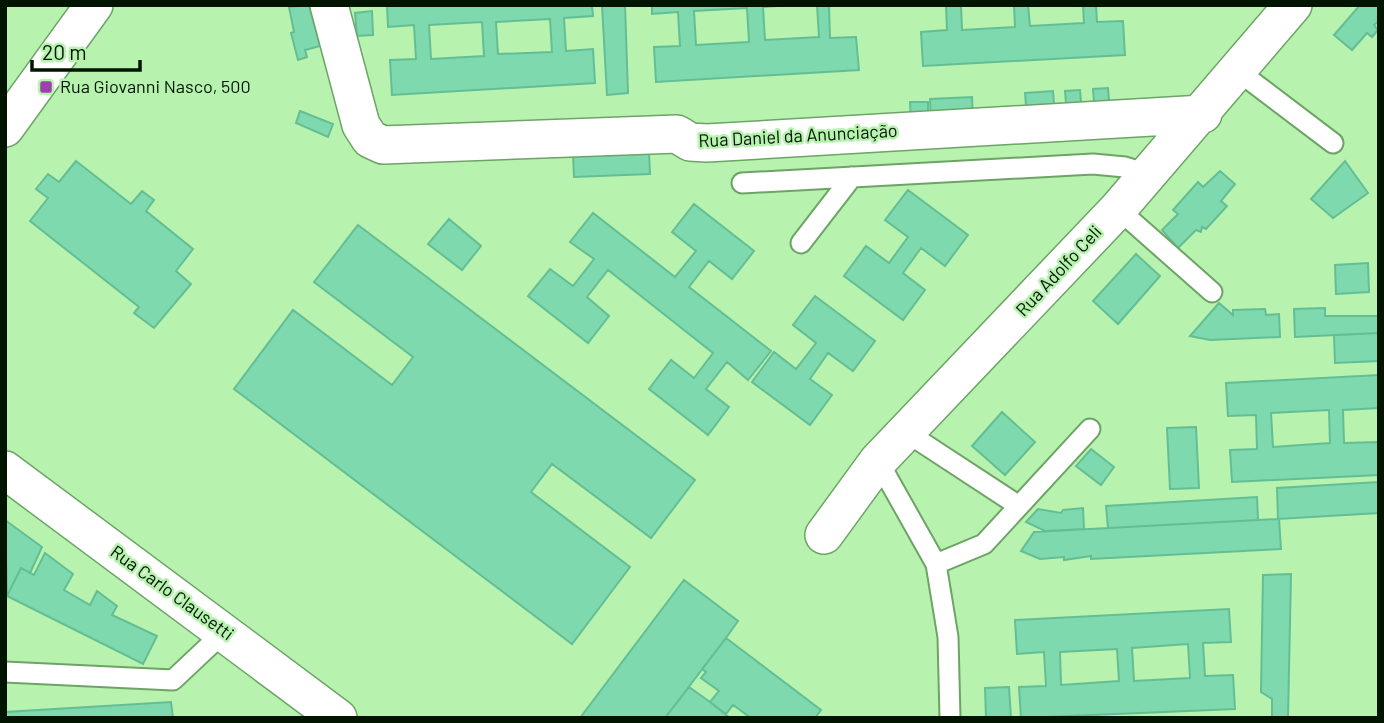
<svg xmlns="http://www.w3.org/2000/svg" width="1384" height="723" font-family="Barlow,sans-serif">
	<style>
		.building { fill: #7fd9ae; stroke: #64be94; stroke-width: 2; fill-rule: evenodd }
		.lines { fill: none; stroke-linecap: round; stroke-linejoin: round }
		.service-casing { stroke: #6da466; stroke-width: 23 }
		.minor-casing { stroke: #6da466; stroke-width: 40 }
		.service { stroke: #fff; stroke-width: 19 }
		.minor { stroke: #fff; stroke-width: 37 }
		.poi-dot { fill: #9c40ab; stroke: #b7f2af; stroke-width: 2.5 }
		.labels { text-anchor: middle; stroke-width: 5; stroke-linejoin: round; paint-order: stroke }
		.poi-label { font-size: 18px; fill: #011400; stroke: #b7f2af; text-anchor: start }
		.street-label { font-size: 18px; fill: #011400; stroke: #b7f2af }
	</style>
	<rect width="100%" height="100%" fill="#b7f2af"/>
	<path class="building" d="M309,5L320,46L305,50L307,57L298,60L291,33L294,32L289,7Z
		M387,5H592L593,16L564,18L566,51L593,49L595,83L392,95L390,60L416,59L414,25L388,27ZM550,19L552,52L498,54L496,22ZM482,22L484,56L431,59L429,25Z
		M602,5H625L628,93L607,95Z
		M652,5H792L763,7L765,40L819,37L817,5H829L830,38L856,37L859,70L656,82L654,47L680,46L678,12L652,14ZM747,8L749,42L696,45L694,11Z
		M946,5H961L962,30L1015,27L1014,5H1028L1030,26L1084,23L1083,5H1096L1097,22L1123,21L1125,55L923,66L921,32L947,30Z
		M1360,5H1379V21L1374,25L1378,30L1372,37L1367,33L1352,50L1334,35Z
		M372,11L373,35L357,36L355,13Z
		M1108,88L1110,113L1095,114L1093,89Z
		M1080,90L1082,115L1067,116L1065,91Z
		M1053,91L1055,116L1027,118L1025,93Z
		M972,97L973,121L931,123L930,99Z
		M910,102H928V123L911,124Z
		M300,111L333,124L328,137L296,123Z
		M609,151V155L649,153L650,174L574,177L573,153Z
		M76,161L131,204L142,191L154,200L146,211L193,249L176,271L191,284L154,328L134,313L139,307L30,221L48,198L36,189L48,174L59,182Z
		M1345,161L1368,193L1333,218L1311,199Z
		M1220,171L1235,184L1221,201L1227,206L1206,229L1202,227L1201,232L1196,230L1178,248L1162,230L1178,214L1173,210L1198,182L1203,187Z
		M908,190L968,235L945,266L921,248L903,273L925,290L903,320L844,276L866,246L889,263L908,237L885,220Z
		M694,204L754,251L732,279L709,261L689,287L771,351L748,380L727,362L706,389L729,407L708,435L649,389L671,360L694,378L713,353L608,270L587,297L609,316L588,343L528,296L550,269L573,286L594,259L570,242L593,213L675,277L696,251L672,232Z
		M449,219L481,246L462,270L428,244Z
		M358,225L695,480L651,538L552,464L531,492L630,567L572,644L234,389L293,310L392,385L413,357L314,282Z
		M1136,254L1160,276L1118,324L1093,301Z
		M1368,263L1369,292L1336,294L1335,265Z
		M815,296L875,341L853,371L828,353L810,379L832,395L810,425L752,382L774,352L796,369L816,343L793,325Z
		M1219,303L1233,315V310L1265,309L1266,315L1279,314L1280,337L1210,340L1190,336Z
		M1325,308V316H1379V333L1295,337L1294,309Z
		M1379,333V361L1335,363L1334,335Z
		M1379,375V408L1343,410L1344,443L1379,442V475L1232,482L1230,450L1257,449L1256,415L1228,416L1226,383ZM1329,410L1330,443L1273,447L1271,413Z
		M1002,412L1035,442L1005,475L972,446Z
		M1196,427L1199,488L1170,489L1167,428Z
		M1091,449L1114,467L1101,485L1076,466Z
		M1379,482V513L1278,519L1277,488Z
		M1257,497L1258,520L1108,528L1106,506Z
		M1083,508L1084,529L1045,531L1026,522L1038,509L1061,513L1063,510Z
		M1279,519L1281,549L1091,559V556L1064,560V557L1040,559L1021,551L1034,532Z
		M5,520L42,547L30,573L21,568L7,596Z
		M45,553L73,574L64,590L90,605L97,591L117,606L112,615L157,636L143,664L7,596L21,568L34,575Z
		M1291,574L1288,718H1272V699L1261,692L1263,575Z
		M684,580L738,621L726,638L665,718H580Z
		M1229,609L1231,642L1203,643L1205,676L1233,675L1235,709L1021,718L1019,687L1046,686L1044,652L1017,654L1015,620ZM1188,644L1190,678L1134,681L1132,648ZM1117,649L1119,681L1061,685L1060,652Z
		M726,638L821,710L815,718H751L733,705L726,714L710,702L719,691L701,678L706,672L702,669Z
		M689,687L710,702L730,718H665Z
		M1009,687L1011,718H986L985,688Z
		M171,702L173,718H5V712Z"/>
	<g class="lines">
		<g class="service-casing">
			<path id="service" d="M1238,71L1333,143
				M742,183L1093,164L1125,167L1148,174
				M1118,209L1212,292
				M801,243L852,177
				M906,432L1019,506
				M878,461L936,564L948,637L950,718
				M936,564L984,544L1090,429
				M5,672L173,680L224,632"/>
		</g>
		<g class="minor-casing">
			<path id="minor" d="M329,5L361,125L370,139L383,145L677,134L690,142L707,143L1203,114
				M5,128L94,5
				M5,470L338,718
				M824,535L878,461L1118,209L1293,5"/>
		</g>
		<use href="#service" class="service"/>
		<use href="#minor" class="minor"/>
	</g>
	<rect class="poi-dot" x="39" y="80" width="14" height="14" rx="3.5"/>
	<g class="labels">
		<g class="poi-label">
			<text x="60" y="93">Rua Giovanni Nasco, 500</text>
		</g>
		<g class="street-label">
			<text transform="translate(798 136) rotate(-3)" y="6">Rua Daniel da Anunciação</text>
			<text transform="translate(1059 271) rotate(-47)" y="6">Rua Adolfo Celi</text>
			<text transform="translate(172 593) rotate(36)" y="6">Rua Carlo Clausetti</text>
		</g>
	</g>
	<rect width="1384" height="723" fill="none" stroke="#011400" stroke-width="14"/>
	<path d="M32 60v10h108v-10" fill="none" stroke="#011400" stroke-width="3.5"/>
	<text x="42" y="60" font-size="21" fill="#011400" stroke="#b7f2af" stroke-width="5" paint-order="stroke">20 m</text>
</svg>
